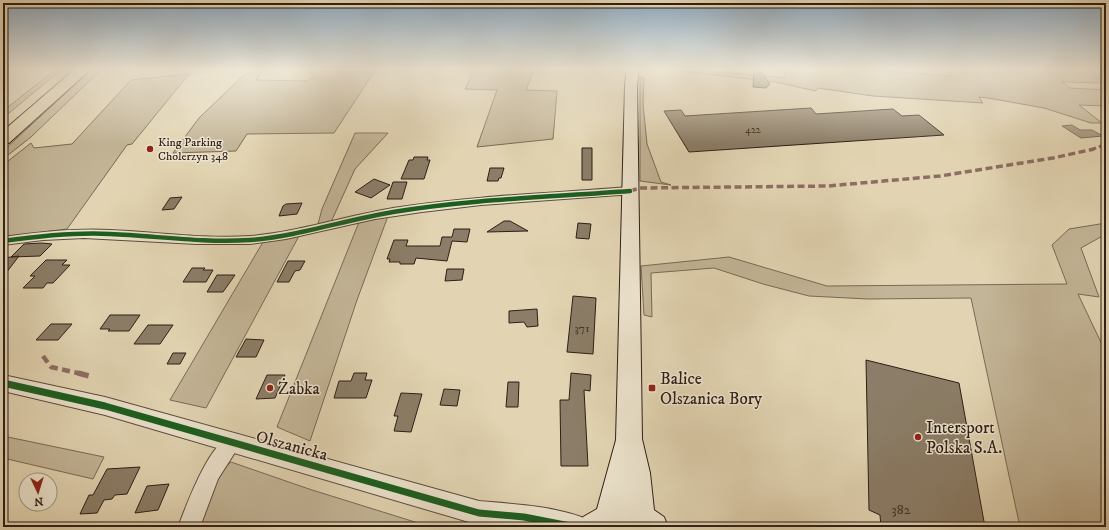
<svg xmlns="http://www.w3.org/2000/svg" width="1109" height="530" font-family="'IM FELL DW Pica',serif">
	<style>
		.green { fill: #c3b597; stroke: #786a56 }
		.water { fill: #a4967d; stroke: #746654 }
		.building { fill: #8b7d67; stroke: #2d1f16 }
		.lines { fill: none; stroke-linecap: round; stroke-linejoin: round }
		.minor-casing { stroke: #5a4c3d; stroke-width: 2 }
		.tertiary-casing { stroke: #5a4c3d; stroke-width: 2 }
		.secondary-casing { stroke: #2d1f16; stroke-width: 2 }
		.motorway-casing { stroke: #2d1f16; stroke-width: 2 }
		.minor { fill: #ece3cd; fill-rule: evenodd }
		.tertiary { fill: #ece3cd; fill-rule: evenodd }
		.secondary { fill: #ece3cd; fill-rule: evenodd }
		.motorway { fill: #e2d4b2; fill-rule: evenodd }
		.quiet-far3 { stroke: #8d6e63; stroke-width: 3; stroke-dasharray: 5.5 3; stroke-linecap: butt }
		.quiet-far2 { stroke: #8d6e63; stroke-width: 3.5; stroke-dasharray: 7 3.5; stroke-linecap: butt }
		.quiet-far1 { stroke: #8d6e63; stroke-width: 4.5; stroke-dasharray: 8 4.5; stroke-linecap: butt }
		.quiet { stroke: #8d6e63; stroke-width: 5.5; stroke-dasharray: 11 5.5; stroke-linecap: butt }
		.cycleway-far1-casing { stroke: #ece3cd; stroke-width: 6 }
		.cycleway-casing { stroke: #ece3cd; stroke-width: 10 }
		.cycleway-far1 { stroke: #1b5e20; stroke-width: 4.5 }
		.cycleway { stroke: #1b5e20; stroke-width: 7 }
		.poi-dot { fill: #8f2418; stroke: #ece3cd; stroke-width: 1.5 }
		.labels { text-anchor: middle; stroke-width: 3; stroke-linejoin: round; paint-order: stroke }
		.far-number-label { font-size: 10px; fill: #44362a }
		.far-poi-label { font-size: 12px; fill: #2d1f16; stroke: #ece3cd; text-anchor: start }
		.number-label { font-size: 12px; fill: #44362a }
		.near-number-label { font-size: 14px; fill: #44362a }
		.near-poi-label { font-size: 17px; fill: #2d1f16; stroke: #ece3cd; text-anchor: start }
		.near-street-label { font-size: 17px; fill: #2d1f16; stroke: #ece3cd }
	</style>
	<rect width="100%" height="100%" fill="#e2d4b2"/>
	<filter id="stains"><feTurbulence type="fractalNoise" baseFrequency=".005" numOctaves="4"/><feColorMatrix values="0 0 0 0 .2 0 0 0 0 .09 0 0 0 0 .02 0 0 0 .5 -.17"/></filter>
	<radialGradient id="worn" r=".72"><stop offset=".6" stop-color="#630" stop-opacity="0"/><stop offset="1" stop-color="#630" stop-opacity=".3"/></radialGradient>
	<path class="green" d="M56,69H62L3,118V111Z
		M92,69H102L31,137L3,159V151Z
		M475,69H534L526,90L557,91L553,139L477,147L497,90L465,89Z
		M665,69H694L785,78V69H859L952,76L946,69H1106V83L1062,82L1070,88L1106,90V106L1079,105L1102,123H1091L1044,108L988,98L979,97L983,103L873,96L818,88L816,91L775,82Z
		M263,70L256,80L308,81L318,71L374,72L334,133L247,134L236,151L173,153L199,118L245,74Z
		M189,74L132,144L127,145L67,229L3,237V165L31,143L34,148L72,144L131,80Z
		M640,77L644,78L643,104L647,144L661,182L671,185L640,181Z
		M355,133H388L355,169L331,222L318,224L322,209Z
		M388,216L357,300L310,441L277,427L359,222Z
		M1106,223V234L1081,248L1099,297L1078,294L1106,353V527H1020L971,298L868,299L809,296L763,284L714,268L651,273L652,317L644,315L641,266L729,257L827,286L1067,284L1052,245L1069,229Z
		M299,236L206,408L170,400L263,242Z
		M3,436L104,457L93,479L3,458Z
		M231,462L309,489L431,527H198L217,474Z"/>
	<path class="water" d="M1072,125L1080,130H1092L1103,136L1081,138L1062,126Z"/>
	<path class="building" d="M754,69H759L770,84L766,88L753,87Z
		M811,108L816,114L893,109L902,116L919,115L944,135L689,152L664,111L681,110L685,116Z
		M582,148H592V180H582Z
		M414,157H428L427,160H430L424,179H401L409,160H413Z
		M490,168H504L501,178H499L498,181H487Z
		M374,179L390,185L371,198L355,192Z
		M393,182H407L402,199H387Z
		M182,197L174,209L162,210L170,198Z
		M302,203L297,214L279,216L283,206L286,204Z
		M504,221H510L528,231L487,232Z
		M578,223L591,224L589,239L576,238Z
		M454,229H470L467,242L452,241L447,261L416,258L414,264H400V262H389L390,259H387L394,240H408L406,246H440L442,237H452Z
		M42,243L52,244L40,256L11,257L24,244Z
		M19,256L3,277V258Z
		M46,260H67L62,265H70L53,283H47L43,288H23L35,276H30Z
		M288,261H305L300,270L295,271L289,282H277Z
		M192,268H205L203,270H213L206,282H183Z
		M447,269H464L462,280L445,281Z
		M217,275H235L223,292H207Z
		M573,296L596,298L593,354L567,352Z
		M537,309L538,326L527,327L524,322L509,323V311Z
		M110,315H140L129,331H108L110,329H100Z
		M51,324H72L58,340H36Z
		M148,325H173L160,344H134Z
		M246,339L264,340L256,357H236Z
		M173,353H186L180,364H167Z
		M866,360L959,383L985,527H881L880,515L869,510Z
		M354,373H367L365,380H372L366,398H334L339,381H351Z
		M571,373L591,375L590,391L584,390L588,466H561L560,400H569Z
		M267,375H285L275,398L256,399Z
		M508,382H519L518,407H506Z
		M444,389L460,390L457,406L440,405Z
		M401,393L422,394L411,432L394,431L398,416H394Z
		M140,467L127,494L115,495L112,499L104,500L97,513L80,514L89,495H93L107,469Z
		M169,484L158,510L135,513L147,486Z"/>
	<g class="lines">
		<g class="minor-casing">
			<path id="minor" d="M630,187L634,188L636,191L634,194L481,205L422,212L375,219L286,239L250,244H197L84,238L43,240L3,245V237C39,232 74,228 110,230C157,232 203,239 250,236C298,232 345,216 393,208C471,196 551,193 630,187Z
				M232,435L239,437L241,443L218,479L200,527H178C187,504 209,443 232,435Z"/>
		</g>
		<g class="tertiary-casing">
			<path id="tertiary" d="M3,375L105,397L479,501C513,504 553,506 584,518L588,527H501L479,525L105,415L3,391Z"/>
		</g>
		<g class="secondary-casing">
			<path id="secondary" d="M627,69H639L637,85L642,439L650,473L654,510L664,517L668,527H579L583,517L597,509L616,440L625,85Z"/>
		</g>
		<g class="motorway-casing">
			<path id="motorway" d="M75,69H91L9,143L3,144V131Z"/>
		</g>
		<use href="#minor" class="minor"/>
		<use href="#tertiary" class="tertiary"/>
		<use href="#secondary" class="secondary"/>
		<use href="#motorway" class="motorway"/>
		<path class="quiet-far3" d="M1091,150L1106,144"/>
		<path class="quiet-far2" d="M630,191L640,188L828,186L940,176L1053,158L1094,149"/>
		<path class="quiet-far1" d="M43,356L51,367L82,374"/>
		<path class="quiet" d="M78,373L89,376"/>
		<g class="cycleway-far1-casing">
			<path id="cycleway-far1" d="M3,241C39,236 74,232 110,234C157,236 203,243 250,240C299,236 345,220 393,212C471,199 551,197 630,191"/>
		</g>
		<g class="cycleway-casing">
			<path id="cycleway" d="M3,383L105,406L479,513L524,517L575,527"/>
		</g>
		<use href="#cycleway-far1" class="cycleway-far1"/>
		<use href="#cycleway" class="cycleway"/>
	</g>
	<linearGradient id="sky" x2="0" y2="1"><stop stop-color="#8da8bd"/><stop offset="0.48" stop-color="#f2ecdc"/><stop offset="1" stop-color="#f2ecdc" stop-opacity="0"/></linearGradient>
	<rect width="1109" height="144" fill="url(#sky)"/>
	<g class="poi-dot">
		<circle cx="150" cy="149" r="4"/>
		<circle cx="270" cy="388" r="4"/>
		<rect x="648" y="384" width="8" height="8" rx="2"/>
		<circle cx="918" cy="437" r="4"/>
	</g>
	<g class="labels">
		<g class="far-number-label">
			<text x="753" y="133">422</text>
		</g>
		<g class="far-poi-label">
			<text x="158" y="146">King Parking<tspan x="158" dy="14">Cholerzyn 348</tspan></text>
		</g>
		<g class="number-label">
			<text x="582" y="332">371</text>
		</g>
		<g class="near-number-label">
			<text x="901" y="514">382</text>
		</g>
		<g class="near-poi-label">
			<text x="660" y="384">Balice<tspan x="660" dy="20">Olszanica Bory</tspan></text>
			<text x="278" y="394">Żabka</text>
			<text x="926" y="433">Intersport<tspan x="926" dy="20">Polska S.A.</tspan></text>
		</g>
		<g class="near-street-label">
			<text transform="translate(292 445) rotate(15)" y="6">Olszanicka</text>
		</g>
	</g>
	<rect width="1109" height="530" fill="none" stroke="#e2d4b2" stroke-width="16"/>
	<rect x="4" y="4" width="1101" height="522" fill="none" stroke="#2d1f16" stroke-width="2"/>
	<rect x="8" y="8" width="1093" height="514" fill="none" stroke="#2d1f16"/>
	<g transform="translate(38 492) rotate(176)"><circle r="19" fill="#ece3cd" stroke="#a09584"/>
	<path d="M0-3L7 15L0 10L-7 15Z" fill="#8f2418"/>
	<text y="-6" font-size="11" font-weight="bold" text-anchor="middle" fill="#2d1f16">N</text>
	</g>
	<rect width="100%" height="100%" filter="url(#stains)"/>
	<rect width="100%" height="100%" fill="url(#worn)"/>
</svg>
